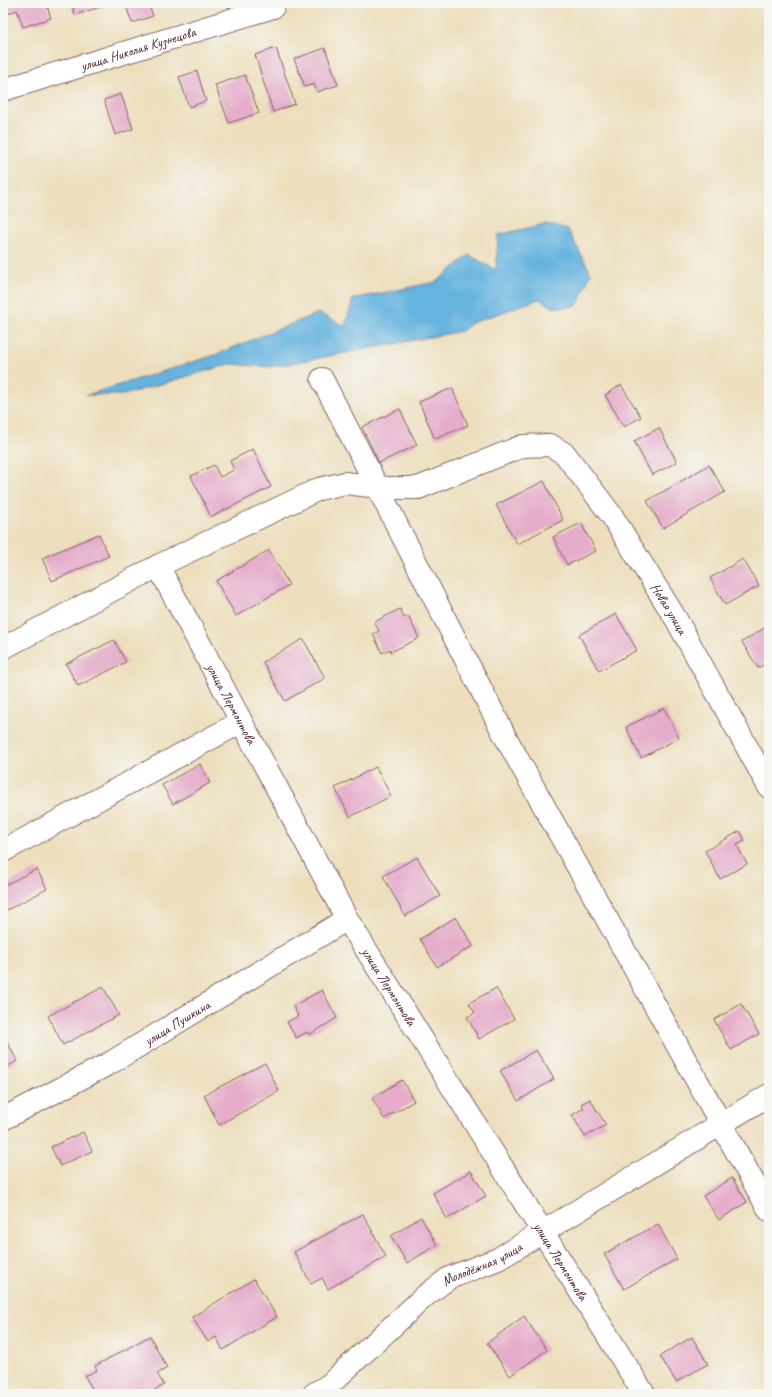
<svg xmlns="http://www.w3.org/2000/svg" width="772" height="1397" font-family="Caveat,sans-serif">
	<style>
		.water { fill: #65b3df; stroke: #586985 }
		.building { fill: #e5adca }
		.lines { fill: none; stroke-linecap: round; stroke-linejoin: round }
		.minor-casing { stroke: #83625e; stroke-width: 24 }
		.minor { stroke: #fff; stroke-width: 22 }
		.labels { text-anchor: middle; stroke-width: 4; stroke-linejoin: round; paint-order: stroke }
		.street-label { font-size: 14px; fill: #4a1f2b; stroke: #f6f6f2 }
	</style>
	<rect width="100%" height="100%" fill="#f6f6f2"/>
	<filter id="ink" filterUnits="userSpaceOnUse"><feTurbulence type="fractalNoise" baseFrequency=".025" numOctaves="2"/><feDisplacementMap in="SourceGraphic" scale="8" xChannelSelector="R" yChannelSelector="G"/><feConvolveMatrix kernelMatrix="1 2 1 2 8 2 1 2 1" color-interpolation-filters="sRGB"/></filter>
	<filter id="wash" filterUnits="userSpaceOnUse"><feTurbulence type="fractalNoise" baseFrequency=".012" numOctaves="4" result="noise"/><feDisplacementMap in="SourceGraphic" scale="16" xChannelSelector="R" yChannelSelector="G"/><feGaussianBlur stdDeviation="0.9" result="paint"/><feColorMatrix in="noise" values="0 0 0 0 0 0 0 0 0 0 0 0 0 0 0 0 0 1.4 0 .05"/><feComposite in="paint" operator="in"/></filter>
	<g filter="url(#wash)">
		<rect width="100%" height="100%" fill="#eddfbd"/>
		<path class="water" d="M545,224L568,230L591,273L577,306L554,308L539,299L472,323L462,331L271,367L230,364L123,395H87L215,355L318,313L345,326L353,299L436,282L469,255L496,270L498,235Z"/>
		<g id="blocks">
			<path class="building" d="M3,3H46L51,18L23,27L17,10L5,15Z
				M71,3H112L75,15Z
				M125,3H148L153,16L132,23Z
				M276,48L295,104L273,112L255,55Z
				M325,48L338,85L317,92L314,84L305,87L294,59Z
				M197,71L206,101L189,107L179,77Z
				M245,75L259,113L229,123L215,85Z
				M121,94L133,129L115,135L104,100Z
				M621,385L641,417L624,427L605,395Z
				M452,388L468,425L435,439L419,402Z
				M400,409L417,445L379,463L362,427Z
				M659,428L677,462L652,475L634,441Z
				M253,449L271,487L211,517L191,476L214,465L220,477L234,470L230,461Z
				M709,465L725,492L663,528L647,501Z
				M544,481L563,520L517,544L496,505Z
				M581,523L596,551L567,565L553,537Z
				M99,534L109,556L52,581L42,558Z
				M269,550L289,585L236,616L216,581Z
				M743,559L759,586L725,605L710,578Z
				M400,609L404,618L408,616L419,638L391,652L390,649L382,653L373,634L379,631L374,622Z
				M616,614L637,650L599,671L579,635Z
				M769,625V662L758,668L742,642Z
				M303,639L325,678L285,701L263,662Z
				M114,640L126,662L78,686L66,664Z
				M664,708L679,738L641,758L626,727Z
				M200,764L210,783L173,804L162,785Z
				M376,767L391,796L350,817L335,788Z
				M740,831L745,841L737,845L747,864L720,879L705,851Z
				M417,857L440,896L405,916L383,876Z
				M37,869L47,889L3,912V886Z
				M456,917L473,946L437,967L420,939Z
				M103,987L119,1015L63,1045L48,1016Z
				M496,988L514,1019L479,1039L467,1017L475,1013L469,1003Z
				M322,990L337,1018L309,1035L307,1032L296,1038L287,1022L298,1016L293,1006Z
				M741,1004L759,1034L731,1050L714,1020Z
				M6,1039L17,1061L3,1069V1041Z
				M536,1050L554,1079L518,1101L500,1071Z
				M265,1063L279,1091L219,1125L204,1095Z
				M402,1080L414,1101L384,1119L372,1098Z
				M590,1099L606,1125L585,1137L572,1115L584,1108L581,1104Z
				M83,1132L92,1151L60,1166L51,1147Z
				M471,1171L486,1196L447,1219L433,1193Z
				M732,1178L747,1202L719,1220L703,1196Z
				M363,1214L386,1257L328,1289L322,1278L311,1284L294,1252Z
				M421,1217L437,1245L407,1263L391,1236Z
				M658,1224L677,1259L624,1289L604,1254Z
				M254,1279L277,1317L223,1350L216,1337L208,1342L192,1317Z
				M524,1316L547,1350L510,1376L487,1343Z
				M150,1336L167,1368L157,1374L164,1385L148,1394H95L85,1376L97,1370L95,1366Z
				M692,1337L708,1364L676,1382L660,1356Z"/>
		</g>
	</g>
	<g filter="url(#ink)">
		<use href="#blocks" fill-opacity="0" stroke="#83625e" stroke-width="1"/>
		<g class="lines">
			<g class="minor-casing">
				<g id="minor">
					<path id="s1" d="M3,90L273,7"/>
					<path d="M322,379L506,738L769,1210"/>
					<path id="s2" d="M158,566L347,919L644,1394"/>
					<path id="s3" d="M3,648L158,566L319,489L345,483L387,488H418L523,446L550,445L565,454L612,516L676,619L769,787"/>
					<path d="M3,851L241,722"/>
					<path id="s4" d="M3,1119L112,1062L347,919"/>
					<path id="s5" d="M314,1394L329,1385L425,1296L449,1278L498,1259L769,1095"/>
				</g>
			</g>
			<use href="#minor" class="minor"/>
		</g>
	</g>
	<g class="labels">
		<g class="street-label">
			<text dy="5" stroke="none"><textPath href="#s1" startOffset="141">улица Николая Кузнецова</textPath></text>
			<text dy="5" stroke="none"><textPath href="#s3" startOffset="798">Новая улица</textPath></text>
			<text dy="5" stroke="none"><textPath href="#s2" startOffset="156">улица Лермонтова</textPath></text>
			<text dy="5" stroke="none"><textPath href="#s2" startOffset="480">улица Лермонтова</textPath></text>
			<text dy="5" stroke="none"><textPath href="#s4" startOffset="199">улица Пушкина</textPath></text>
			<text dy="5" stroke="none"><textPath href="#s2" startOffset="804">улица Лермонтова</textPath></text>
			<text dy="5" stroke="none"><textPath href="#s5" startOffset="214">Молодёжная улица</textPath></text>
		</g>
	</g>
	<rect width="772" height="1397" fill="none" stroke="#f6f6f2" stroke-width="16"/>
</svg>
